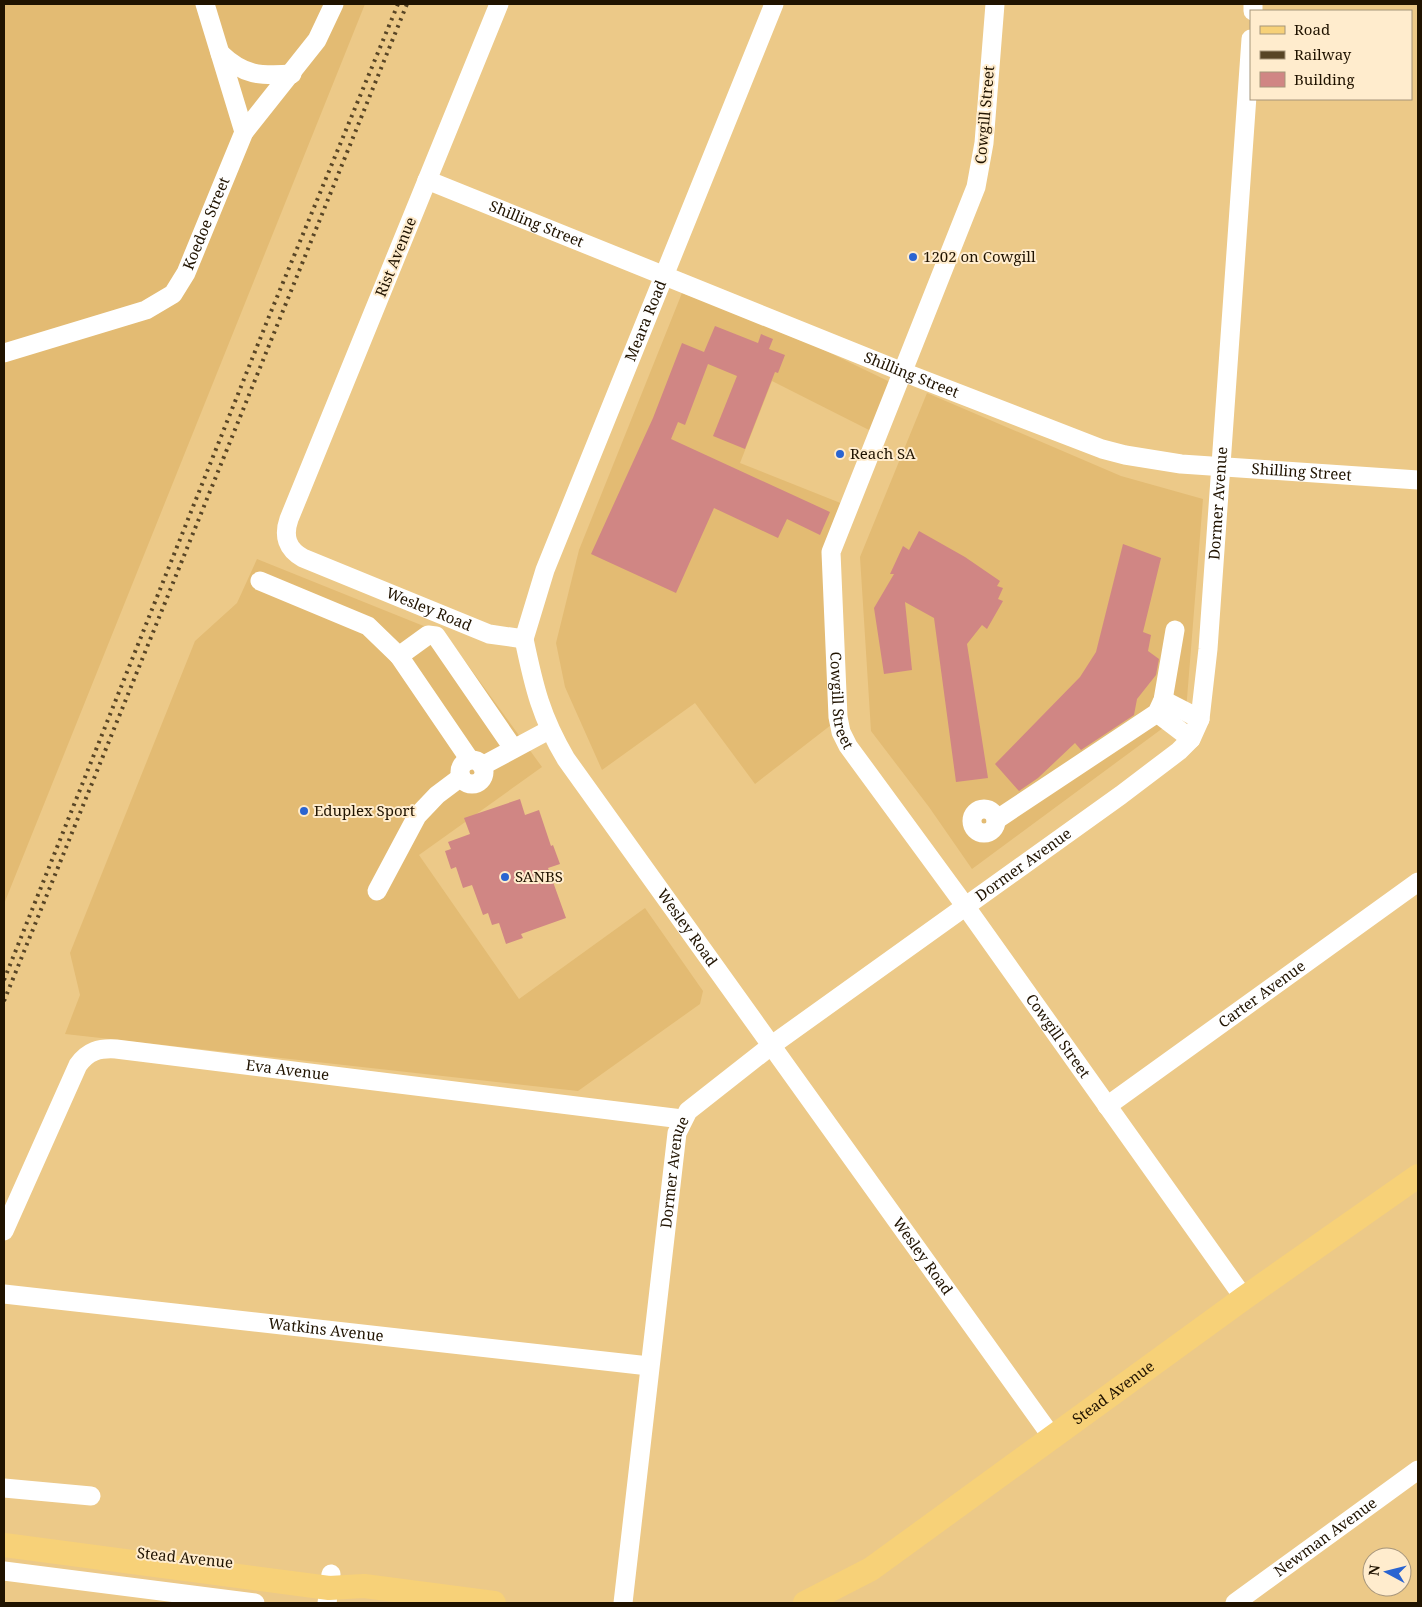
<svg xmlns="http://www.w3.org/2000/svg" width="1422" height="1607" font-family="'Noto Serif',serif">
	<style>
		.built { fill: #e3bb73 }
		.building { fill: #d08684 }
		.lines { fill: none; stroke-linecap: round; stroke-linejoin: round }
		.minor { stroke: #fff; stroke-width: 19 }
		.major { stroke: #f7d178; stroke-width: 24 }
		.rail { stroke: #584525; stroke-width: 4; stroke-dasharray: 2.5 5; stroke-linecap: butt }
		.poi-dot { fill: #2a64d1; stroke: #ffeccd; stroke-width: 2 }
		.labels { text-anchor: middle; stroke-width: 4; stroke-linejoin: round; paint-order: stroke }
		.street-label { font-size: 15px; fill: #201300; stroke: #ffeccd }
		.poi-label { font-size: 15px; fill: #201300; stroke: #ffeccd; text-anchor: start }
	</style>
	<rect width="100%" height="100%" fill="#ecc988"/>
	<path class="built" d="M4,4H365L4,904Z
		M682,293L789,333L890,382L871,431L772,381L740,463L843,504L831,725L755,784L695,703L602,770L565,687L556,643L579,550Z
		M927,393L1121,476L1203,499L1186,711L972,869L929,807L871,731L860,557Z
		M257,559L446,635L542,767L419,855L519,999L645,908L703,991L700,1004L578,1091L65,1034L80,995L70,953L195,641L237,603Z"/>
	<path class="building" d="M715,326L758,343L761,334L773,339L769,349L785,355L778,373L775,372L745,449L713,436L737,376L708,364L685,425L678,422L671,439L830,512L820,535L787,519L778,538L714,508L676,593L591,554L653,418L682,343L704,352Z
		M919,531L965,557L1000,581L997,586L1003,588L998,599L1003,601L987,629L982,625L967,644L988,778L956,782L934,618L905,602L912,670L884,674L874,608L894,574H890L903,546L909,550Z
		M1123,544L1161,558L1143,632L1151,635L1148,651L1159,659L1156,675L1137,699L1134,715L1081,750L1075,743L1038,778L1019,791L995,764L1080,677L1096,652Z
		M520,799L525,815L539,810L551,846L553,845L560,864L548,868L566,918L521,934L523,938L506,944L499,923L492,925L488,913L483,915L472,885L463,888L456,867L451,869L445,851L451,849L448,842L470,834L464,818Z"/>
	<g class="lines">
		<g class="minor">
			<path d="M205,4L244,132"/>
			<path id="s1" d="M499,4L289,519C283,536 287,549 303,558L489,634L524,639C534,687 541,717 566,759L1052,1437"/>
			<path id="s2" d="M995,4L984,143L976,187L831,552L838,717L841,732L848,746L966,907L1244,1298"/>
			<path d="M1253,11V4"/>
			<path d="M220,53C244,76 260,76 292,74"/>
			<path id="s3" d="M427,180L903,372L1102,449L1125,455L1181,464L1418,480"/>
			<path id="s4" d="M4,353L146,310L173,294L186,273L244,132L317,40L334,4"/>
			<path d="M260,581L368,626L399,656"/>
			<path id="s5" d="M524,639L545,570L774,4"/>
			<path d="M1163,700L1200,719"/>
			<path d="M1157,713L1191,739"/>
			<path d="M470,760L399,656L428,635L436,636L513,748"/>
			<circle cx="472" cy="772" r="12"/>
			<path d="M482,766L549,730"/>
			<circle cx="984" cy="821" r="12"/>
			<path d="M996,820L1157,713L1163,700L1175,630"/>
			<path d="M377,891L417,816L437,795L461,777"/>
			<path id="s6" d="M1107,1106L1418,882"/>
			<path id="s7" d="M4,1231L78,1065C88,1051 99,1048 116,1049L682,1119"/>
			<path id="s8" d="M4,1294L649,1366"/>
			<path d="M4,1488L91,1496"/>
			<path d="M4,1571L255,1603"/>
			<path d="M327,1603L331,1574"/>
			<path id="s9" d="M623,1603L677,1133L688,1111L772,1045L1121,795L1179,751L1191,739L1200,719L1208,649L1251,39"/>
			<path id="s10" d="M1235,1603L1418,1470"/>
		</g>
		<g class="major">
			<path d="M4,1545L329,1588L364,1586L494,1603"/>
			<path id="s11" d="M805,1603L871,1569L1244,1298L1418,1176"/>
		</g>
		<path class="rail" d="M4,980L270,314L398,4
			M4,1001L407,4"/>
	</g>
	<g class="poi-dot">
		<circle cx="913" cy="257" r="5"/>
		<circle cx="840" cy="454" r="5"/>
		<circle cx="304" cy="811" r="5"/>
		<circle cx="505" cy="877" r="5"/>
	</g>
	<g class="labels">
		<g class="street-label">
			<text transform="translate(985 115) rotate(-85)" y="5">Cowgill Street</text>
			<text dy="5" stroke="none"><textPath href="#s4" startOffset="258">Koedoe Street</textPath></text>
			<text dy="5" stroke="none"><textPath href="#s3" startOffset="118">Shilling Street</textPath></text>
			<text transform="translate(396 257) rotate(-68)" y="5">Rist Avenue</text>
			<text dy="5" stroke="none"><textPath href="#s5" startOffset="341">Meara Road</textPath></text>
			<text dy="5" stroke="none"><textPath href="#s3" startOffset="522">Shilling Street</textPath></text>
			<text dy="5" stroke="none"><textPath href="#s3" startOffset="928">Shilling Street</textPath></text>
			<text dy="5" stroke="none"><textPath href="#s9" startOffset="1362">Dormer Avenue</textPath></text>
			<text dy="5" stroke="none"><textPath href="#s1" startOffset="738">Wesley Road</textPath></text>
			<text dy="5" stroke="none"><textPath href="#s2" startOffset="726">Cowgill Street</textPath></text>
			<text dy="5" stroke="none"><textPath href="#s9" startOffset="914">Dormer Avenue</textPath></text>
			<text dy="5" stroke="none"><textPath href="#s1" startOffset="1174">Wesley Road</textPath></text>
			<text dy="5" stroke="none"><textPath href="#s6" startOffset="191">Carter Avenue</textPath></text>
			<text dy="5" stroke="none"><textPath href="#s2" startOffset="1131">Cowgill Street</textPath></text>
			<text dy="5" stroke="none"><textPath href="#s7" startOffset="398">Eva Avenue</textPath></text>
			<text dy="5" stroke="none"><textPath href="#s9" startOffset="434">Dormer Avenue</textPath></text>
			<text dy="5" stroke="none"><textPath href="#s1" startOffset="1578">Wesley Road</textPath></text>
			<text dy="5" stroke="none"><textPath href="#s8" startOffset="324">Watkins Avenue</textPath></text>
			<text dy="5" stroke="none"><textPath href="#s11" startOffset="374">Stead Avenue</textPath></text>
			<text dy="5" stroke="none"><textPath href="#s10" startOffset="112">Newman Avenue</textPath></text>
			<text transform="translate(185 1558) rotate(6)" y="5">Stead Avenue</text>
		</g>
		<g class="poi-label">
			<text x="923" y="262">1202 on Cowgill</text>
			<text x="850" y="459">Reach SA</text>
			<text x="314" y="816">Eduplex Sport</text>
			<text x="515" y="882">SANBS</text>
		</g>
	</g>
	<rect width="1422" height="1607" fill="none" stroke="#201300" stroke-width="10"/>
	<rect x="1250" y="10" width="162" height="90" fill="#ffeccd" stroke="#a6957b"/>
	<rect x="1260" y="26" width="25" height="8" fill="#f7d178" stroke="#a6957b"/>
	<text x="1294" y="35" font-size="15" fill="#201300">Road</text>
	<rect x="1260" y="51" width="25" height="8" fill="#584525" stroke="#a6957b"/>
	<text x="1294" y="60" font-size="15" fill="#201300">Railway</text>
	<rect x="1260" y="72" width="25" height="15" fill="#d08684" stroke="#a6957b"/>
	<text x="1294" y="85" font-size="15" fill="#201300">Building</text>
	<g transform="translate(1387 1572) rotate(277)"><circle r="24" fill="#ffeccd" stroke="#a6957b"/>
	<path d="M0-4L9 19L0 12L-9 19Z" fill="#2a64d1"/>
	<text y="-8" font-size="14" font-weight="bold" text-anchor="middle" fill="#201300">N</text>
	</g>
</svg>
